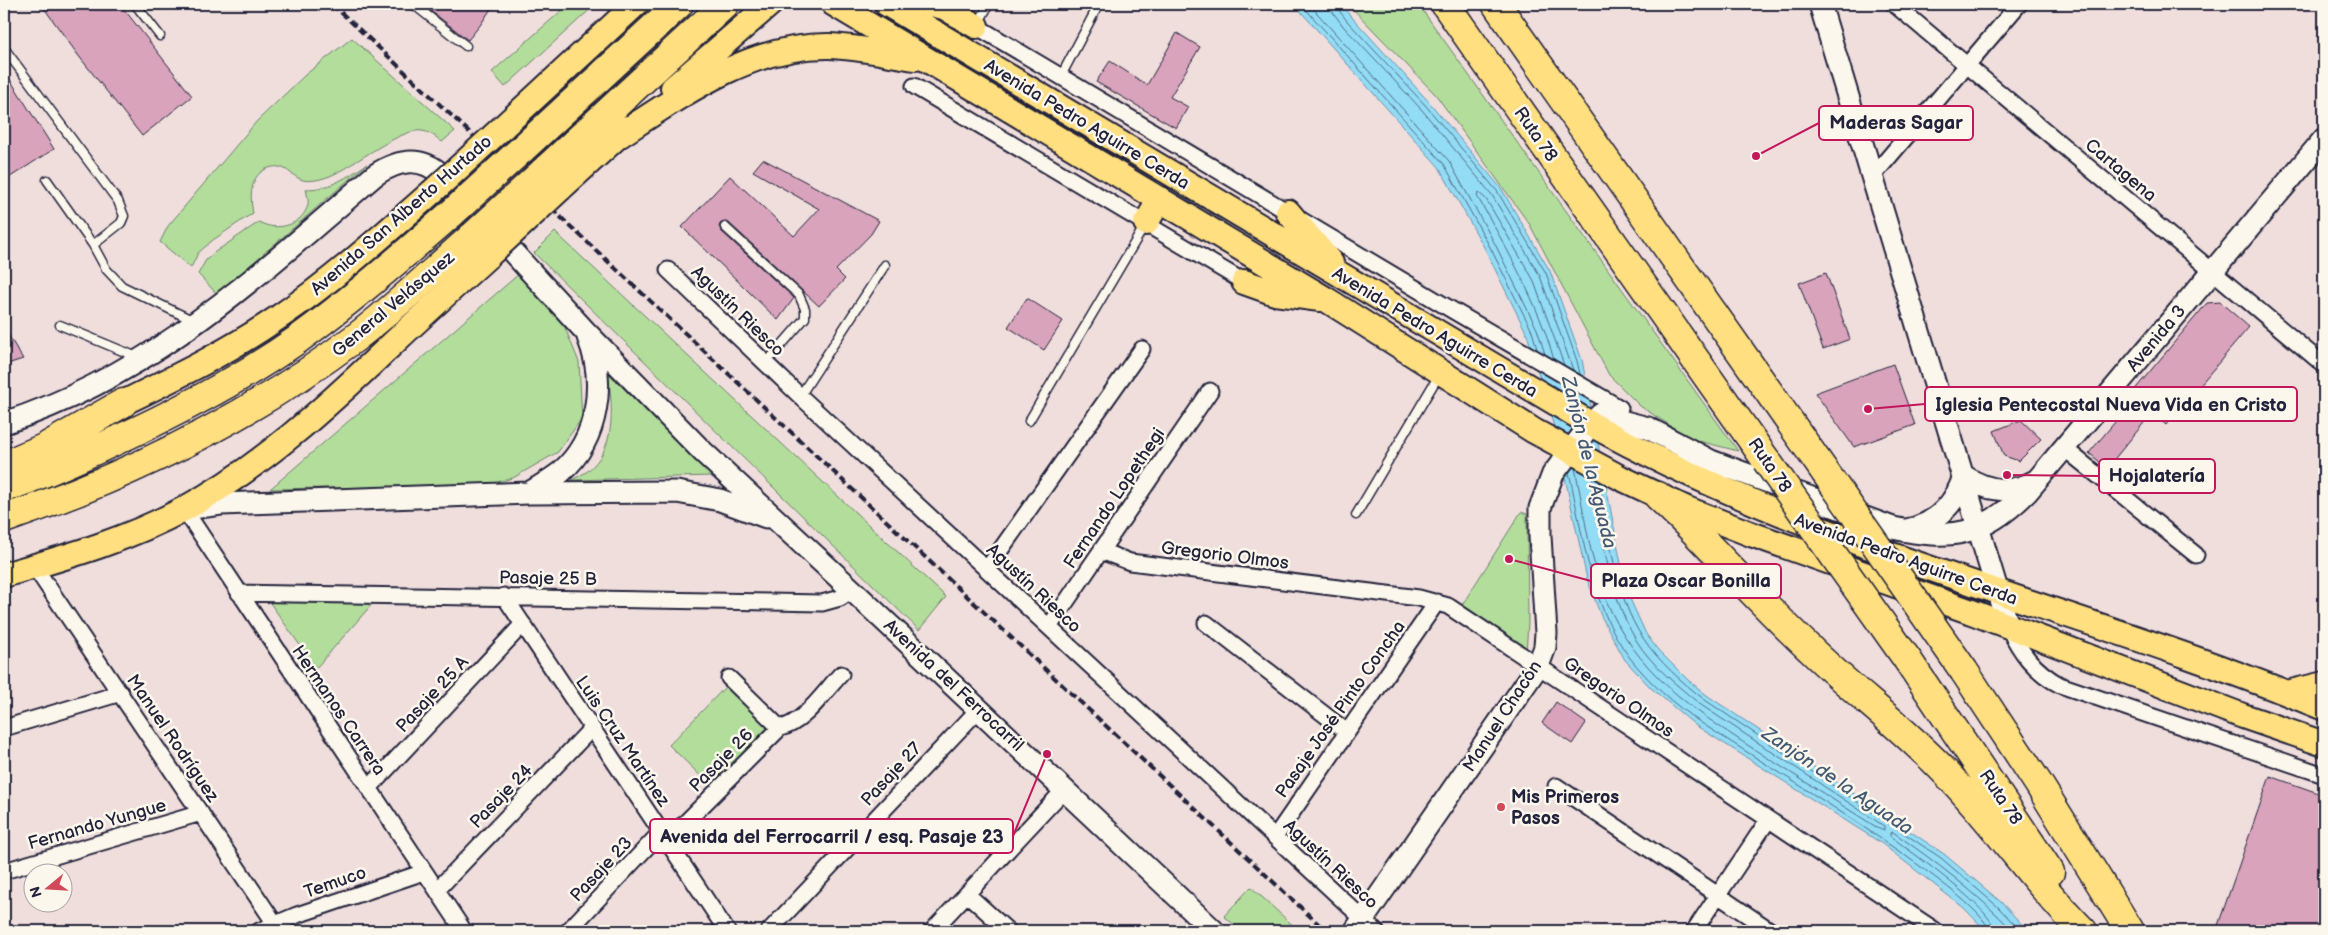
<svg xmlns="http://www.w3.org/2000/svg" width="2328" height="935" font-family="'Balsamiq Sans',sans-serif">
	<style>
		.green { fill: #b3dd9b; stroke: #6a806b }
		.water { fill: #93dcf5; stroke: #6692ab }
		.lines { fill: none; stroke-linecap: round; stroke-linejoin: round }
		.shore { stroke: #4f6c85; stroke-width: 1 }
		.building { fill: #d8a3bb; stroke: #22223b }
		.lane-casing { stroke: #22223b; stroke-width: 11 }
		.street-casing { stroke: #22223b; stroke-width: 19 }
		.secondary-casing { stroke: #22223b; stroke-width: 25 }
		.primary-casing { stroke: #22223b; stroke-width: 28 }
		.highway-casing { stroke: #22223b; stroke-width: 31 }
		.lane { stroke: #fbf7ec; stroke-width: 8 }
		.street { stroke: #fbf7ec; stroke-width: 15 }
		.secondary { stroke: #fbf7ec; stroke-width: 21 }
		.primary { stroke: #ffdf80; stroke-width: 24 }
		.highway { stroke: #ffdf80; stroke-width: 28 }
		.rail { stroke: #22223b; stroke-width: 4; stroke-dasharray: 8 4; stroke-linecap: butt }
		.primary-bridge-casing { stroke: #22223b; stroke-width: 28; stroke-linecap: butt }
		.highway-bridge-casing { stroke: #22223b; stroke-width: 31; stroke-linecap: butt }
		.primary-bridge { stroke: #ffdf80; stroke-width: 24 }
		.highway-bridge { stroke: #ffdf80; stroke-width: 28 }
		.poi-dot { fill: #d1495b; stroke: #fbf7ec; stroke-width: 2 }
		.labels { text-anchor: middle; stroke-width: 5; stroke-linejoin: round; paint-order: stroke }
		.street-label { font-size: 18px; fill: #22223b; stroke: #fbf7ec }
		.poi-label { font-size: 18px; font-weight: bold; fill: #22223b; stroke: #fbf7ec; text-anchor: start }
		.water-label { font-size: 19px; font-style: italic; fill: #445a73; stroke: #fbf7ec }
		.leader { fill: none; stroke: #c2185b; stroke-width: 2 }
		.callout-dot { fill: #c2185b; stroke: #fbf7ec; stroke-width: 2 }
		.callout { fill: #fbf7ec; stroke: #c2185b; stroke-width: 2 }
		.callout-label { font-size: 19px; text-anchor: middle; font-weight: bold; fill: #22223b }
	</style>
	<rect width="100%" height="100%" fill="#f0dedd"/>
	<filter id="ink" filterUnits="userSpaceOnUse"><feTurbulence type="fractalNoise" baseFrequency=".02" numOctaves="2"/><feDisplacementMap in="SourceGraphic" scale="10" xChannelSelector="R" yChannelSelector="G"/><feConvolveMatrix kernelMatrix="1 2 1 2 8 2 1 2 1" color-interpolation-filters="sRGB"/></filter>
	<g filter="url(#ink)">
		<path class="green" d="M569,4H596L505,87L492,72Z
			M1348,4H1418L1738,451L1691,439L1640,406L1609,375L1530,225L1436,95Z
			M352,38L455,131L442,142C436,137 430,132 422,131C402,127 352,167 330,176C322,179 308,183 300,179C288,173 283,162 266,169C249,177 250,198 253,213L213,240L198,253L191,268L160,242L168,226L257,121L305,75Z
			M367,164L217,294L198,274L206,260L215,252L259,222C276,232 302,226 308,205C309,201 307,194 306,189C331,189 347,177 367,164Z
			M555,232L946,597L919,630L534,253Z
			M520,273L563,323L579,362L582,418L558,452L513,478L487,485L270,489Z
			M608,373L712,476L572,480C578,476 587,473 592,467C617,443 612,404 608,373Z
			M1521,512L1527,514L1528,623L1526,654L1462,605Z
			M268,600L374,602L316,668Z
			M729,683L774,727L714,789L669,745Z
			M1251,887L1299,931H1241L1224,916Z"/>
		<path class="water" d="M1294,4H1340L1430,103L1501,188L1550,271L1582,360L1626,590L1646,634L1658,650L1688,680L1708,696L1944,854L2001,902L2028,931H1986L1964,908L1881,843L1695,725L1651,688L1625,660L1601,616L1587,579L1554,427L1527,334L1485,249L1439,167Z"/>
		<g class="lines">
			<path class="shore" d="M1301,4L1444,164L1490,247L1532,331L1537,349
				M1309,4L1449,161L1495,244L1537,329L1545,354
				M1330,4L1332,11L1343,26L1422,110L1492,195L1540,276L1573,370
				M1337,4V8L1348,22L1426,106L1497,191L1546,273L1577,361L1580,374
				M1554,360C1538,302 1507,249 1477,196L1479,193L1486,199L1533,279L1564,365
				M1575,468C1585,515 1590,567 1611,611C1644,681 1703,716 1766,757C1804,781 1843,806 1881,830H1884V826L1701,705C1678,686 1652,666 1636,640C1607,591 1602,532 1592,477
				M1569,472C1583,535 1590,605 1630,658C1649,682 1674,705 1700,722C1741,750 1986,896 1989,931
				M1599,481C1608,529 1615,598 1643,638C1659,662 1682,682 1705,700L1941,858L1997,906L2021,931
				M1995,931C1994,910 1910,851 1890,836V833L1893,832C1936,862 1977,893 2013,931"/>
		</g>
		<path class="building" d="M41,4H120L192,96L142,136L78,55Z
			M422,4H494L481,24L468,40Z
			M1177,33L1200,47L1170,97L1188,107L1176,128L1096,82L1110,61L1147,85Z
			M4,70L54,149L4,181Z
			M763,159L879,221L871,234L836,270L845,279L819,306L729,223H721L719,226L721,231L794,298L778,320L682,227L730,176L794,236L819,209L753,171Z
			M1826,273L1850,339L1823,349L1799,283Z
			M1027,298L1063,321L1044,350L1008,327Z
			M2220,302L2249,327L2166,425L2152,413L2107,468L2089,453L2126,409L2122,405L2207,303Z
			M4,328L23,359L4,365Z
			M1893,364L1915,425L1854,447L1815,393Z
			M2021,420L2041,439L2019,461L2004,456L1994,431Z
			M1556,702L1586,723L1572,744L1542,723Z
			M2270,776L2324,795V931H2216Z"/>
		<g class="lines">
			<g class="lane-casing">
				<path id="lane" d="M135,4L160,36
					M413,4L466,46
					M978,24L989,4
					M4,48L118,201L124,216L121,223L93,245
					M1061,76L1099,4
					M47,180L93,245L106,269L122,286L194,321
					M725,227L799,295L805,309V318L766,363
					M60,325L137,357
					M800,396L885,265
					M1029,421L1145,225
					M1356,515L1439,375"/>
			</g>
			<g class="street-casing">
				<path id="street" d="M1894,4L2324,365
					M976,26L1452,310L1620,408
					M914,86L1244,282
					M1872,177L2019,4
					M668,270L800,396L1376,931
					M2064,448L2196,555
					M184,509L464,931
					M1101,551L1130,562L1419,598L1448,606L1936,931
					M34,566L280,931
					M987,569L1142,349
					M239,593L822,603L840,598L852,590
					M504,596L727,931
					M1206,623L1347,732
					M2008,626C2020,652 2034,671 2060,685L2324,775
					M1049,627L1210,391
					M729,678L780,728
					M4,728L121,693
					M1556,786L1771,931
					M369,788L523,624
					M1275,837L1437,602
					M667,841L780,728C803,724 825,691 841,674
					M4,871L201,813
					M437,890L592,728
					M967,894L1008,931
					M259,931L297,915L424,872
					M568,931L661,832
					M769,931L979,709
					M932,931L1064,790
					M1694,931L1768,820"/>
			</g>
			<g class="secondary-casing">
				<path id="secondary" d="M1820,4L2008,626
					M4,423C153,375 259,274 375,175C398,160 420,155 442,175L585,331L702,451L852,590L1214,931
					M1591,424L1621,421L1648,428L1711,461L1893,528C1952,541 1983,536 2027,492L2324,139
					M1964,476C1986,491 2011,495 2035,481
					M529,493C540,486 551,480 561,472C599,439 606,381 588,337
					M185,509L221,504L529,493L677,492L720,500L766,517
					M1906,530C1936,525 1955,504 1964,476
					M1355,931L1538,666L1545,647L1546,633L1540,536V508L1553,474L1591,424L1601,414"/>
			</g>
			<g class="primary-casing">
				<path id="primary" d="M834,4L1327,300L1534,431L1621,478L1687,509L1751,534L1969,611L2243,716L2324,744
					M887,4L1591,424C1821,552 2082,608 2324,708
					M932,4L944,7L976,26
					M673,88L770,4
					M502,128L636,4
					M614,139C679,97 748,45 829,46C859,47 887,54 916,58
					M560,189L627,128
					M1288,212L1331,263
					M1146,223L1160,199
					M1244,282L1275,293L1320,299
					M123,403C176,377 230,351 279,317C333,280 382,236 432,192
					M4,575C66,557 127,540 184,509C261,467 325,408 388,348C421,317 455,286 488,256
					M2287,693L2324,684"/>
			</g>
			<g class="highway-casing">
				<path id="highway" d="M1445,4L1766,460
					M1496,4L1825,472
					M521,150L679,4
					M542,173L725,4
					M4,465L44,448L123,403
					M4,488C42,475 79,458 115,441C178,412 240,380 297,340C351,301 401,257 452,213
					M1658,496C1711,545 1757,600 1810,649C1854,692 1905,729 1947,774C1995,824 2034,882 2083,931
					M4,519C129,476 249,418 355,338C396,307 434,270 473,236
					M1907,659L2050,872
					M1964,671L2038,783L2130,931"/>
			</g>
			<use href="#lane" class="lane"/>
			<use href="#street" class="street"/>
			<use href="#secondary" class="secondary"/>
			<use href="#primary" class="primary"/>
			<use href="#highway" class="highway"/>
			<path class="rail" d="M332,4L1326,931"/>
			<g class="primary-bridge-casing">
				<path id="primary-bridge" d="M432,192L502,128
					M488,256L560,189"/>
			</g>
			<g class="highway-bridge-casing">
				<path id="highway-bridge" d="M452,213L521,150
					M473,236L542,173
					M1766,460L1907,659
					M1825,472L1964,671"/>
			</g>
			<use href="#primary-bridge" class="primary-bridge"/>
			<use href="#highway-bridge" class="highway-bridge"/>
		</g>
	</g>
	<circle class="poi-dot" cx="1501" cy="807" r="5"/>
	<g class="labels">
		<g class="street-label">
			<text transform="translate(1087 124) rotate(31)" y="6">Avenida Pedro Aguirre Cerda</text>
			<text transform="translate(1536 134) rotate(55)" y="6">Ruta 78</text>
			<text transform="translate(2121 170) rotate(40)" y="6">Cartagena</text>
			<text transform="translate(401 215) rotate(-41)" y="6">Avenida San Alberto Hurtado</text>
			<text transform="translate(393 304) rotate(-40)" y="6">General Velásquez</text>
			<text transform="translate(738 311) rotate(44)" y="6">Agustín Riesco</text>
			<text transform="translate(1435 332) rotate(31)" y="6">Avenida Pedro Aguirre Cerda</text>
			<text transform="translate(2156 338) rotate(-50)" y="6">Avenida 3</text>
			<text transform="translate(1770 465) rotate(55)" y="6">Ruta 78</text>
			<text transform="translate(1114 498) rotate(-56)" y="6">Fernando Lopethegi</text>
			<text transform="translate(1225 555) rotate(7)" y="6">Gregorio Olmos</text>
			<text transform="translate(1906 559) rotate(20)" y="6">Avenida Pedro Aguirre Cerda</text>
			<text transform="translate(548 578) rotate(1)" y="6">Pasaje 25 B</text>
			<text transform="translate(1034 588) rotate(43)" y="6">Agustín Riesco</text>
			<text transform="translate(954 685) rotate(43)" y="6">Avenida del Ferrocarril</text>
			<text transform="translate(432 694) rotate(-47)" y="6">Pasaje 25 A</text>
			<text transform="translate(1619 697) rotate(34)" y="6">Gregorio Olmos</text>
			<text transform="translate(1340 709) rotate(-55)" y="6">Pasaje José Pinto Concha</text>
			<text transform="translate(339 710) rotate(56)" y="6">Hermanos Carrera</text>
			<text transform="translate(1502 716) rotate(-57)" y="6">Manuel Chacón</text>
			<text transform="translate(173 738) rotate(56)" y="6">Manuel Rodríguez</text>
			<text transform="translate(623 741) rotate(56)" y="6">Luis Cruz Martínez</text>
			<text transform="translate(721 760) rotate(-45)" y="6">Pasaje 26</text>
			<text transform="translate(891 774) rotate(-47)" y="6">Pasaje 27</text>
			<text transform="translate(501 796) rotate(-46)" y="6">Pasaje 24</text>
			<text transform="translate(2001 797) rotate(56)" y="6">Ruta 78</text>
			<text transform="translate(97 824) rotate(-16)" y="6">Fernando Yungue</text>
			<text transform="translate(1331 864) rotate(43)" y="6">Agustín Riesco</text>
			<text transform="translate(601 869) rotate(-47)" y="6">Pasaje 23</text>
			<text transform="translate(335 882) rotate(-19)" y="6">Temuco</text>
		</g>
		<g class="poi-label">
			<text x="1511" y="803">Mis Primeros<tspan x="1511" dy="21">Pasos</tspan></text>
		</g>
		<g class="water-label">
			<text transform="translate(1590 462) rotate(76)" y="7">Zanjón de la Aguada</text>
			<text transform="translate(1838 780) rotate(34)" y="7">Zanjón de la Aguada</text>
		</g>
	</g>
	<path class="leader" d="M1756 156L1819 123M1868 409L1925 404M2007 475L2099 476M1509 559L1591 581M1047 754L1013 836"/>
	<g class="callout-dot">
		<circle cx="1756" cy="156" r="5"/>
		<circle cx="1868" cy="409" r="5"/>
		<circle cx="2007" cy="475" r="5"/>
		<circle cx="1509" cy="559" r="5"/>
		<circle cx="1047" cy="754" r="5"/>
	</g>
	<g class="callout">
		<rect x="1819" y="106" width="154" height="34" rx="5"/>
		<rect x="1925" y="387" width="372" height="34" rx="5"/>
		<rect x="2099" y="459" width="116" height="34" rx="5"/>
		<rect x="1591" y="564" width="190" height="34" rx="5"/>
		<rect x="650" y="819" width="363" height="34" rx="5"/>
	</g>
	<g class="callout-label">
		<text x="1896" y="129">Maderas Sagar</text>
		<text x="2111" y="411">Iglesia Pentecostal Nueva Vida en Cristo</text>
		<text x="2157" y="482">Hojalatería</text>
		<text x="1686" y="587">Plaza Oscar Bonilla</text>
		<text x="832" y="843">Avenida del Ferrocarril / esq. Pasaje 23</text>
	</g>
	<rect width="2328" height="935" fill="none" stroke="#fbf7ec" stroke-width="20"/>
	<rect x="10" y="10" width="2308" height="915" fill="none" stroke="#22223b" stroke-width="2" filter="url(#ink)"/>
	<g transform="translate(48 888) rotate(252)"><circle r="24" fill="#fbf7ec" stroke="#a4a2a5"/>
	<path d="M0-4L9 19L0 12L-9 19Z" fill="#d1495b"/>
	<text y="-8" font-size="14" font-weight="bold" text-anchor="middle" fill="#22223b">N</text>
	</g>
</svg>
